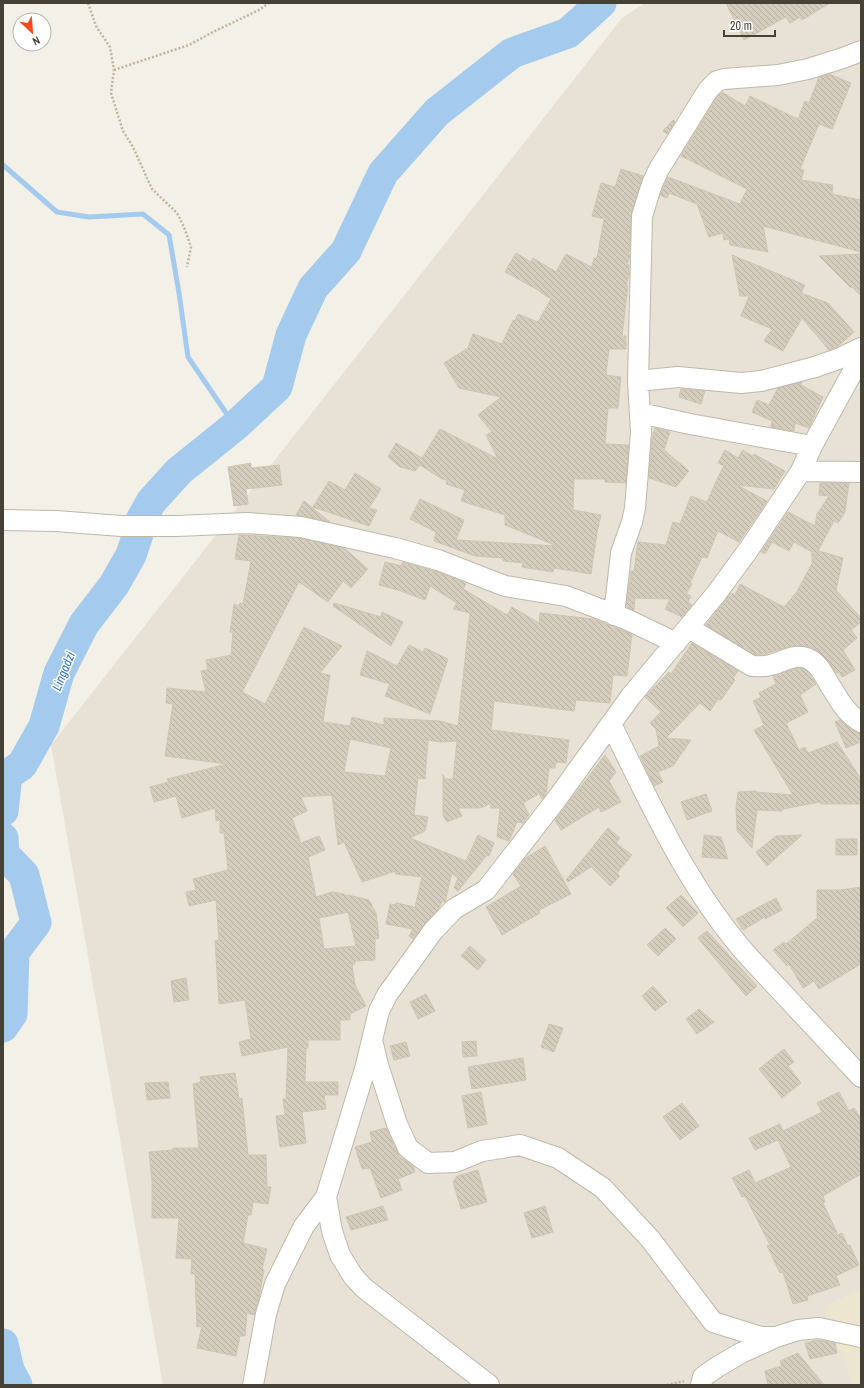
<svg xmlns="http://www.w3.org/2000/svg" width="864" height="1388" font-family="'Archivo Narrow',sans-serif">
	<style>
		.residential { fill: #e7e2d5 }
		.education { fill: #ece6d1 }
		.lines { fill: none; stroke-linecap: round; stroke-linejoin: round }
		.stream { stroke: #a4cbee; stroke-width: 5 }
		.river { stroke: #a4cbee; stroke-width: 31 }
		.building { fill: url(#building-back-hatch); stroke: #cfc5b0; fill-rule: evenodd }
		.minor-casing { stroke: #beb8aa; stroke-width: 22 }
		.path { stroke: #c0b59b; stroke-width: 2.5; stroke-dasharray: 2 2; stroke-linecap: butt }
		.minor { stroke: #fff; stroke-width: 20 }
		.labels { text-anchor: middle; stroke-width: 3; stroke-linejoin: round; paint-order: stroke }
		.water-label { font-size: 13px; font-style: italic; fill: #3272af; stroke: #fff }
	</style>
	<defs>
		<pattern id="building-back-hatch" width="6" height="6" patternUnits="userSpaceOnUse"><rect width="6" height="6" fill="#d4ccbc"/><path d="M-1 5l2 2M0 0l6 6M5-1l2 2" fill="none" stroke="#b7b0a2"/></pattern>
	</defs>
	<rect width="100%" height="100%" fill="#f3f0e7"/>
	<path class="residential" d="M645,3H861V1385H163L51,745L622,18Z"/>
	<path class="education" d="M861,1289V1385H853L823,1307Z"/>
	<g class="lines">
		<path class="stream" d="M3,165L57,212L89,217L143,214L169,235L179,293L188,357L235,426"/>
		<path class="river" d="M141,520L151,502L179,471L235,426L277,387L291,335L313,288L346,251L383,173L437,112L512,53L568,33L601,3
			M3,811L7,775L22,765L44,726L59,673L84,624L114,585L131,555L138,534
			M3,838L4,854L24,875L36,923L14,952L12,1014L3,1027
			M3,1344L9,1370L17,1385"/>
	</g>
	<path class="building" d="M726,3H830L802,20L800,17L790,23L786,17L744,40Z
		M829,74L851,83L832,129L819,124L800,169L804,170L801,180L833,185L832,194L861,200V252L763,226L768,252L730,245L729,239L724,240L723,233L709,237L697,204L669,193L667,198L660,195L668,177L740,204L747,189L681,156L717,97L722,92L745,106L750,96L798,119L805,101L809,103L819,77Z
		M673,120L675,122L667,134L663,131Z
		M621,169L643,176L631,216L630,250L628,253L630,256L627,265H629V274L626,286H628L622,336H626V349H609L606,375L621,377L618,408H608L605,444L629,445L628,458L626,483L605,482V479H574L573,510L601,515L597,532L591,574L554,568L553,572L522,567L523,563L503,561V558L475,556L434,541L436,532L410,519L420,499L464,520L456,540L557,546L505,525V515L461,501L465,490L446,484L447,480L442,479L420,465L415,471L400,467L388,457L396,443L422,458L440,429L498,459L486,435L492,432L478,415L501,397L459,388L444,363L468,348L473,334L502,344L513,320L515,321L518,314L538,322L551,299L540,292V291L505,272L516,253L531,262L533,258L556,272L566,254L592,267L594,258H597L604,219L592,216L601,183L615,187Z
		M861,254V296L852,287L851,288L819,256Z
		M732,255L805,285L801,293L828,303L854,332L837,347L829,350L802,318L783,351L764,341L772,329L741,316L749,296H740Z
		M802,382L801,385L823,397L809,428L795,423L794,431L771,427L772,421L752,412L757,400L769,405L778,388Z
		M681,389L705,391L701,404L679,397Z
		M655,428L670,432L664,450L689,471L676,487L649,478L652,438Z
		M725,450L738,458L743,450L752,456L754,454L785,471L774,489L737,485L767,501L739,542L718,531L717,533L707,558L702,557L690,583L692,584L686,594L691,596L688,602L692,605L682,617L665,609L670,599L635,598L634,610L626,607L631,571H634L638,542L666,545L673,522L680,524L691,496L707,502L719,475L724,466L718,463Z
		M251,463V468L279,465L282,485L246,489L248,504L234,506L228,467Z
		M355,473L381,489L369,508L377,510L369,526L313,507L329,481L345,490Z
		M820,483H849L845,512L838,523L834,521L812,562V552L794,542L789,551L772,542L765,554L761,552L788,512L815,526L817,514L829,496L819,495Z
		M304,501L330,522L296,515Z
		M239,535L299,538L344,548L368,569L351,588L343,581L328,602L299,582L242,692L265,704L304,627L342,646L320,673L330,675L323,722L350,726L352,717L384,725V718L440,721L458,726L470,613L453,609L457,603L430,586L425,600L398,590L379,585L385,562L402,566L403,562L441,573L463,582L466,584L463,589L507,615L512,607L539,623L540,613L593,619L632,634L627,676L613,675L610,703L576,700L574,711L494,701L491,730L569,740L566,763L556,762L555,768H549L546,795L542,799L538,791L537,795L523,803L529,815L523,823L517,822L509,841L497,837L500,808H490L492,803L480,808H458L462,816L447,822L443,815V774L445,779H453L457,741L441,742L428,740L425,779L418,778L414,815L428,817L425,831L410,838L466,861L478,835L494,843L489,856L487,855L458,891L454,888L458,878L452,873L445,902L442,901L438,910L425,923L413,939L409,936L413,929L386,924L390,904L395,905L396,903L415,907L422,877L395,874L396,871L362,882L344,842L338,845L332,795L301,797L307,811L292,818L301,843L319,836L325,850L308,857L316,897L332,892L344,894L345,896L348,895L369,900L376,913L379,938L375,939V960L355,961V964L352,965L355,985L366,1006L350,1014V1020H340V1040H308V1048H306L305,1082H338V1095H324L326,1109L302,1112L306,1143L280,1147L276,1116L285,1115L283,1099H286L288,1047L242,1056L239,1042L251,1039L245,1000L219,1004L215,941L219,940L216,900L189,906L186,892L196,890L193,879L228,870L224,833H220V820L216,821L215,808L182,818L176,796L154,802L150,787L169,782L167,779L227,764L165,756L173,704L166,703L167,688L206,692L201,671L208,670L206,660L231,655L233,632H230L234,604L239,606L240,603L243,604L251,561L235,559ZM350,739L391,748L385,776L344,772ZM348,912L356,946L324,949L319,918Z
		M819,551L843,558L836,590L861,618V622L851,630L857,638L843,650L855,670L842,677L838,672L836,673L830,663L821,654L813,648L804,646H792L765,654L755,655L706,625L731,593L735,595L740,584L784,607L796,593Z
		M334,603L381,617L382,612L403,622L391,646L333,606Z
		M692,643L738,671L733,678L735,680L721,700L718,699L710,711L700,703L666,738L691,740L673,766L658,772L663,782L654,786L640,756L659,746L656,729L650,723L661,712L645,697L669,672L671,674Z
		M409,645L423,652L425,648L448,659L430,714L385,696L390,684L360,675L367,651L397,666Z
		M796,668H801L807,671L816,684L800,695L808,712L786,723L799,750L805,747L808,753L837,742L861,779V804H821L820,802L783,809L782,811L757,810L752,848L737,831L736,808L738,792L756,791V792L793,795L754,730L764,725L753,701L761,697L759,693L776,684L773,676Z
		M840,720L850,729L861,733V742L846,748L835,722Z
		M605,755L616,772L609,781L621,802L601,812L599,807L561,830L555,820Z
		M706,794L712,811L687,820L681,802Z
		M608,828L620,838L616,843L632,855L617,873L620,876L610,886L591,867L568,882L566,880Z
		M704,835L721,837L728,859L702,857Z
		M802,835L767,866L756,852L776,836Z
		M836,839H857V855H836Z
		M545,846L571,894L539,910L540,913L502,935L486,907L521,886L513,874L526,858Z
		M861,887V964L819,989L814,981L803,988L789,964L787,966L773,950L784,942L786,944L816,919L817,921V890H841Z
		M681,895L698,913L683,927L666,908Z
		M776,898L782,910L765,919V917L743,930L736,919Z
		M665,928L676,939L658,956L647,945Z
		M707,931L757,986L746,996L698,938Z
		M470,946L486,960L478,970L461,956Z
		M186,978L189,1000L174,1002L171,981Z
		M653,986L667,1002L655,1011L642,996Z
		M426,994L435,1011L418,1019L410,1002Z
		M699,1009L714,1022L697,1034L686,1019Z
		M549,1024L563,1028L554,1052L541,1047Z
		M476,1041L477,1056L463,1057L462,1042Z
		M406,1042L410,1056L394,1060L390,1046Z
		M784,1049L794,1062L788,1066L801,1083L782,1098L759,1069Z
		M523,1058L526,1080L472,1089L468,1067Z
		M235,1073L239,1099L242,1098L248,1155H266L267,1187H271L268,1204L253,1202L251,1215H248L243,1243L267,1249L262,1269L264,1270L259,1297L254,1315L247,1313L245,1336H240L236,1356L197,1348L202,1326L197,1327L195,1274H191L192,1259L176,1258L179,1218H152V1181L149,1152L173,1150V1148H199L193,1084L201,1082L200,1077Z
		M168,1082L170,1098L147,1100L145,1083Z
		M481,1092L487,1124L468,1128L462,1096Z
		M839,1092L849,1111L854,1108L861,1119V1174L823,1196L825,1202L823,1203L838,1235L842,1233L848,1246L850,1245L859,1265L836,1276L840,1285L807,1296L808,1300L793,1304L783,1272L780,1273L767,1246L770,1245L745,1196L742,1197L732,1178L749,1170L755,1183L791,1167L778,1140L755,1150L749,1138L780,1124L783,1131L822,1112L817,1103Z
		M682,1103L699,1126L680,1140L663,1117Z
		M386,1128L400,1157L413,1166L415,1172L398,1179L402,1190L381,1198L370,1168L362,1169L355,1147L372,1142L370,1132Z
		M478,1170L487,1202L461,1209L453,1182L457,1176Z
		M383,1206L388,1220L351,1230L346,1217Z
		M545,1206L553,1232L532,1238L524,1213Z
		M818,1340L835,1343L837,1353L810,1359L805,1343Z
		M798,1353L824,1385H768L765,1371L782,1366L780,1361Z"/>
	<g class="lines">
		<g class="minor-casing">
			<path id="minor" d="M638,381L678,377L741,383L761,381L815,367L838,359L861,348
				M640,413L690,424L812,446
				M801,471L861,472
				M3,520L56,521L121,526H177L247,523L301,527L395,548L438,560L505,586L566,596L626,619L676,643
				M614,615L621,553L632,522L635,508L639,459L641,432L638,381L642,216L652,184L659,169L708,90L717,81L724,79L778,75L808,69L843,58L861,51
				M689,628L752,666C758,666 764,667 770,665C781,663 791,655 803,657C820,661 824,677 833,690C840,702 848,715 861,722
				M611,724C651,805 688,888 748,956L861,1077
				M373,1044L378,1065L397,1124L408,1148L428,1163L455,1162L482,1151L520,1145L558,1158L603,1188L651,1240L713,1322L761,1337H776L798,1330L819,1328L861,1337
				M253,1385L266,1314L275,1284L304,1226L326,1197
				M489,1385L364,1288L353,1276L340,1255L332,1231L326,1197L365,1069L379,1011L387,995L433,931L454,909L486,890L556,800L631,696L716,594L749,549L801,471L812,446L852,373L861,361
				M701,1385L703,1377L717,1367L741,1353L774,1338"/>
		</g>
		<path class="path" d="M88,3L96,26L110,47L114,70L111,93L123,131L133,147L152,189L177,213L184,227L191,247L187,267
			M114,70L189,45L213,32L259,10L269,3
			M667,1385L684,1381"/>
		<use href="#minor" class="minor"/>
	</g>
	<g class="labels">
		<g class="water-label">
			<text transform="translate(63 671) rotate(-68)" y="5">Lingadzi</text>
		</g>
	</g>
	<rect width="864" height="1388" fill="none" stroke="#464136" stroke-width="8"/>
	<g transform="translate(32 32) rotate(154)"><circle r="19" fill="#ffffff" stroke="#b5b3af"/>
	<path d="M0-3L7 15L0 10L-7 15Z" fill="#f44b1c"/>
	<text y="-6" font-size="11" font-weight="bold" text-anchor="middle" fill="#464136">N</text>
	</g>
	<path d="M724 30v6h51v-6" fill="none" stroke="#464136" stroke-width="2"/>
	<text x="730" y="30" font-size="12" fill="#464136" stroke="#ffffff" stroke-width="3" paint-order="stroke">20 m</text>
</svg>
